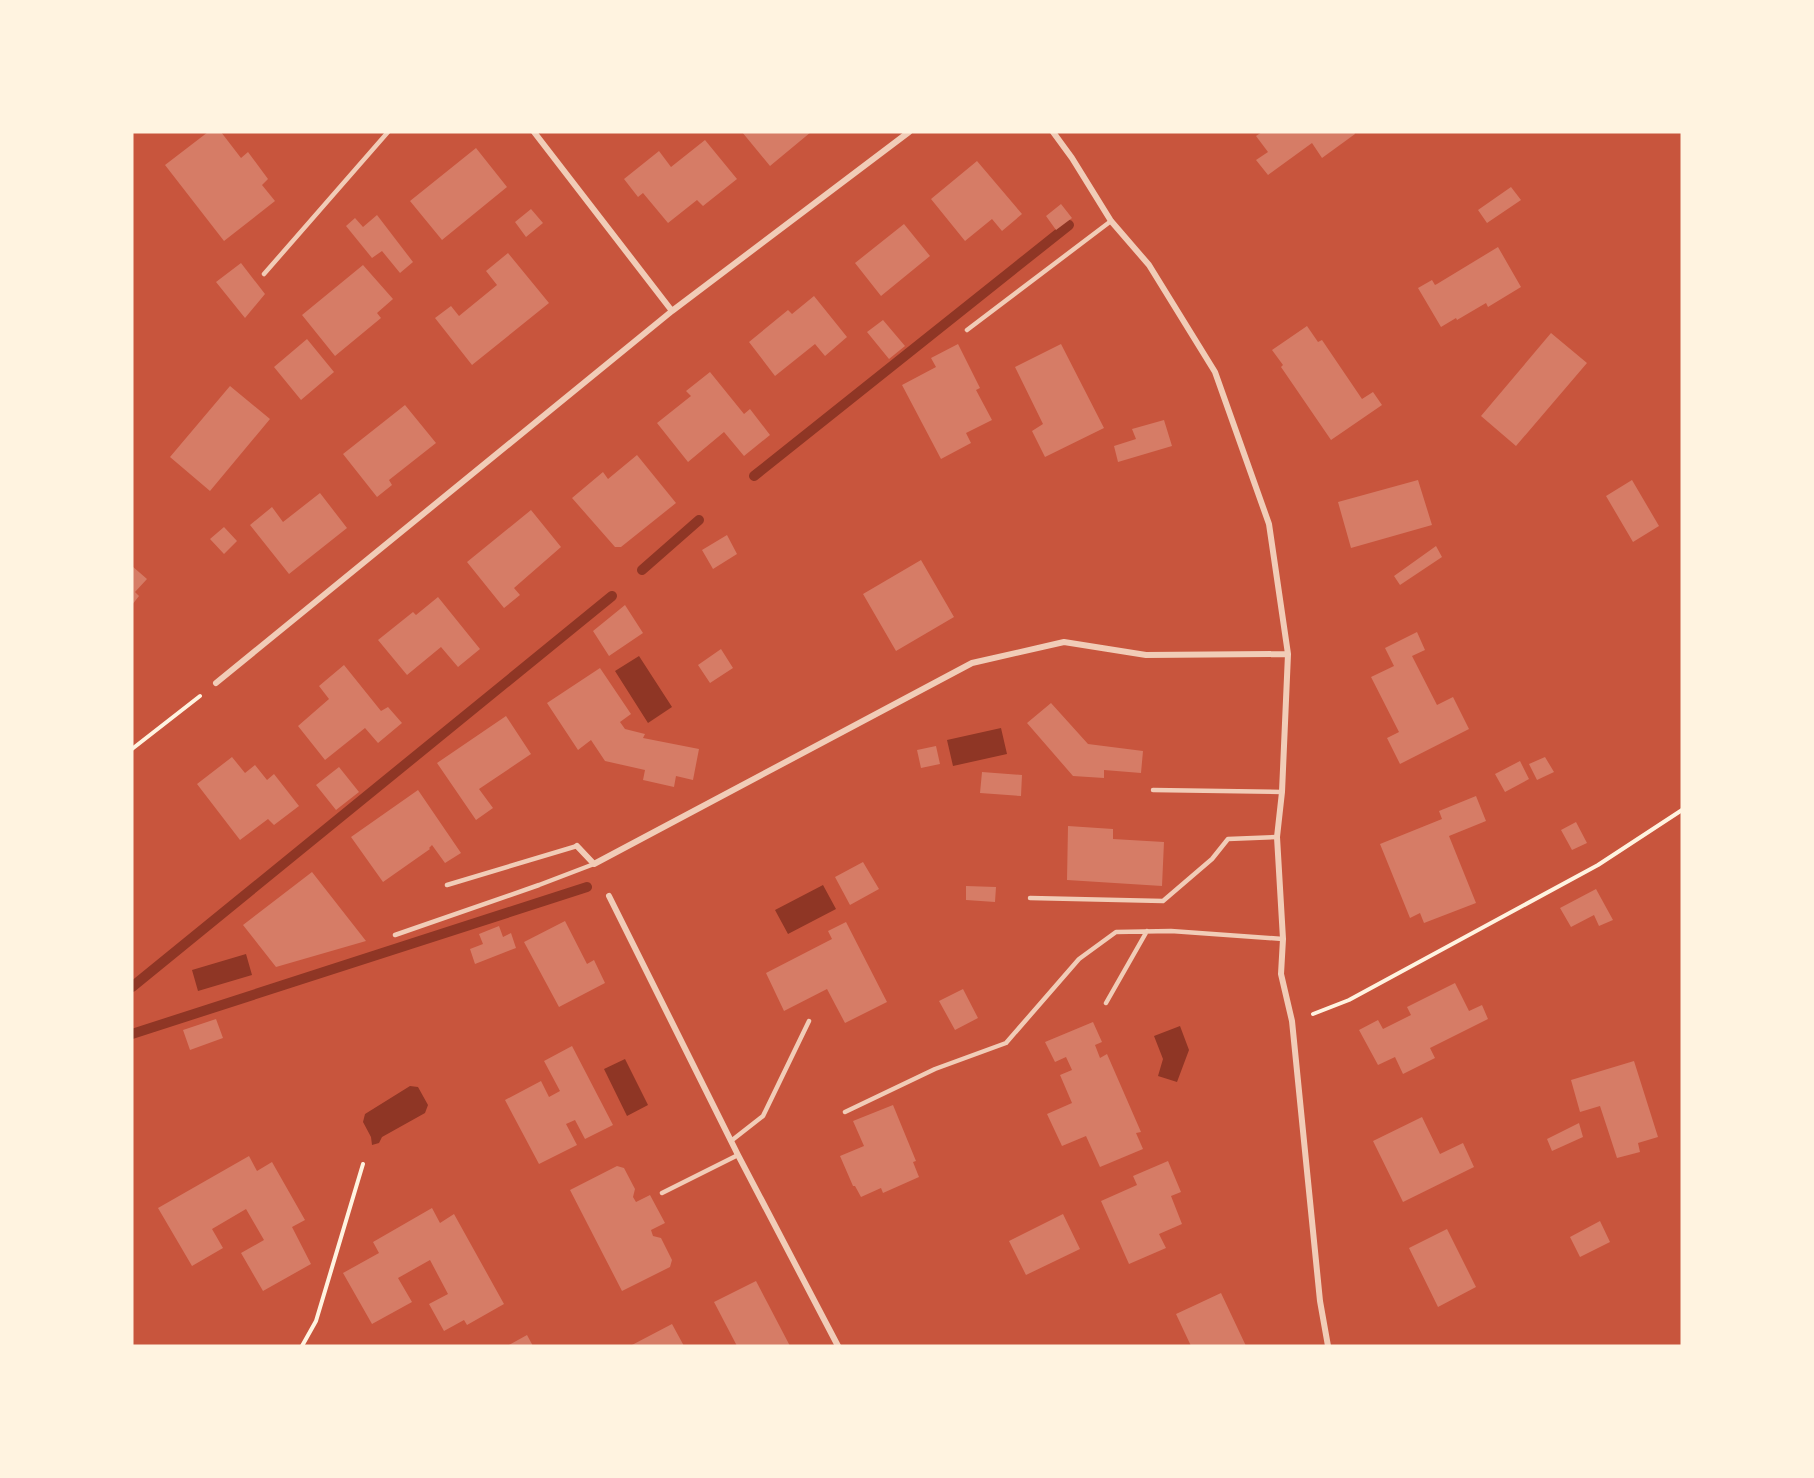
<svg xmlns="http://www.w3.org/2000/svg" width="1814" height="1478" font-family="'Zilla Slab',serif">
	<style>
		.water { fill: #8f3625 }
		.lines { fill: none; stroke-linecap: round; stroke-linejoin: round }
		.stream { stroke: #8f3625; stroke-width: 10 }
		.building { fill: #d67c66 }
		.path { stroke: #fff3e0; stroke-width: 4 }
		.service { stroke: #f1ccb7; stroke-width: 4.5 }
		.minor { stroke: #f1ccb7; stroke-width: 6 }
	</style>
	<rect width="100%" height="100%" fill="#c8553d"/>
	<path class="water" d="M639,656L672,707L648,723L615,671Z
		M1001,728L1007,754L953,766L947,740Z
		M823,885L836,909L788,934L775,910Z
		M246,954L252,975L198,991L192,970Z
		M1180,1026L1189,1050L1177,1082L1158,1076L1163,1059L1154,1036Z
		M625,1059L648,1105L627,1116L604,1069Z
		M410,1086L418,1087L428,1105L425,1113L382,1137L379,1143L372,1145L371,1137L363,1122L365,1114Z"/>
	<g class="lines">
		<path class="stream" d="M754,476L1069,225
			M642,570L699,520
			M132,987L612,596
			M132,1034L587,887"/>
	</g>
	<path class="building" d="M208,132H221L241,158L248,152L268,179L262,185L275,201L224,241L165,165Z
		M742,132H811L770,166Z
		M1262,132H1354L1355,134L1322,158L1312,143L1268,175L1256,160L1268,152L1256,136Z
		M705,140L737,179L703,206L697,200L668,223L643,193L638,197L624,179L659,151L671,167Z
		M476,148L507,187L442,240L410,201Z
		M977,161L1022,214L1002,231L992,219L965,241L931,199Z
		M1511,187L1521,200L1487,223L1478,210Z
		M1061,204L1072,218L1056,230L1046,216Z
		M531,209L543,223L526,237L515,222Z
		M377,215L413,262L400,273L382,251L372,258L346,226L355,218L363,227Z
		M904,224L930,256L881,296L855,263Z
		M1498,247L1521,287L1488,307L1486,303L1457,320L1456,318L1441,327L1418,288L1432,280L1435,285L1437,284Z
		M508,253L549,303L472,365L435,318L451,306L459,316L497,285L486,271Z
		M241,263L265,294L245,318L216,282Z
		M363,265L393,299L377,313L381,318L335,356L302,315Z
		M814,296L847,337L825,356L815,344L775,376L749,342L788,310L792,314Z
		M883,320L905,346L889,359L867,332Z
		M1307,326L1318,342L1322,340L1362,399L1373,392L1382,405L1331,440L1281,367L1283,365L1272,350Z
		M1551,333L1587,363L1516,446L1481,416Z
		M307,339L334,372L301,400L274,367Z
		M958,344L980,388L976,390L992,420L966,433L971,443L941,459L902,385L936,367L931,358Z
		M1061,344L1104,428L1045,457L1032,431L1043,424L1015,367Z
		M710,372L744,414L750,409L770,435L744,456L724,432L688,462L657,423L691,396L686,391Z
		M230,386L270,419L210,491L170,457Z
		M405,405L436,443L389,480L392,485L377,497L343,454Z
		M1164,420L1172,446L1118,462L1114,446L1136,439L1132,429Z
		M637,455L676,503L621,547H615L572,498L603,472L608,479Z
		M1418,480L1432,525L1351,548L1338,502Z
		M1632,480L1659,526L1633,542L1606,496Z
		M320,493L347,528L289,574L250,525L272,507L283,522Z
		M531,510L561,547L514,588L520,595L504,608L467,562Z
		M224,527L237,541L224,554L210,539Z
		M727,535L737,554L713,569L702,550Z
		M1436,546L1442,557L1400,585L1394,576Z
		M921,560L954,617L896,651L863,594Z
		M132,566L147,579L135,592L139,596L132,605Z
		M438,597L480,649L458,667L441,647L407,675L378,640L413,612L416,615Z
		M625,605L643,633L609,656L593,631Z
		M1417,632L1425,650L1412,656L1437,705L1453,697L1469,729L1400,764L1387,738L1399,732L1371,677L1394,666L1385,648Z
		M721,649L733,668L710,683L698,665Z
		M344,665L381,711L388,707L402,723L378,743L365,728L325,760L298,726L329,699L319,686Z
		M600,668L631,714L620,722L625,729L645,734L643,738L699,749L693,780L676,776L674,787L643,780L645,770L605,761L591,740L578,750L547,703Z
		M1051,703L1088,744L1143,751L1141,773L1104,770V778L1073,776L1027,723Z
		M506,716L531,754L479,789L493,808L476,820L437,763Z
		M936,746L940,764L921,768L917,750Z
		M232,757L245,773L255,765L267,780L274,774L299,806L274,825L268,819L240,840L197,784Z
		M1545,757L1554,772L1537,780L1529,764Z
		M1520,761L1529,779L1505,792L1495,774Z
		M339,767L359,792L336,810L316,785Z
		M982,772L1022,775L1021,796L980,793Z
		M418,790L461,853L445,863L432,845L429,848L430,849L383,882L351,837Z
		M1476,796L1486,821L1449,836L1476,903L1424,923L1420,913L1410,918L1380,844L1442,819L1439,811Z
		M1576,822L1587,843L1572,850L1561,830Z
		M1068,826L1113,829V839L1164,842L1162,886L1067,880Z
		M863,862L879,889L850,905L835,877Z
		M312,872L366,941L276,967L243,925Z
		M966,886L996,887L995,902L966,900Z
		M1596,889L1613,920L1599,926L1594,915L1571,927L1560,908Z
		M565,921L587,964L594,960L605,983L559,1007L524,942Z
		M846,922L887,1002L845,1023L827,989L784,1011L766,973L832,939L828,931Z
		M499,926L503,937L511,933L516,948L475,964L470,949L483,944L479,934Z
		M1455,983L1469,1011L1482,1005L1488,1019L1430,1048L1435,1058L1403,1074L1395,1057L1378,1065L1359,1030L1378,1020L1383,1029L1411,1015L1407,1007Z
		M963,989L978,1018L955,1030L939,1001Z
		M216,1019L223,1038L190,1050L183,1030Z
		M1093,1022L1102,1042L1095,1045L1100,1058L1107,1054L1141,1132L1136,1133L1143,1149L1100,1167L1086,1136L1062,1146L1047,1114L1072,1103L1060,1075L1072,1070L1066,1057L1055,1062L1045,1042Z
		M572,1046L613,1125L585,1139L575,1120L566,1124L577,1145L539,1164L505,1100L541,1081L549,1097L560,1091L544,1061Z
		M1634,1061L1658,1137L1638,1143L1640,1152L1617,1158L1600,1106L1580,1112L1571,1080Z
		M893,1105L916,1161L913,1162L919,1177L883,1193L881,1188L861,1197L855,1186H853L840,1156L864,1146L853,1121Z
		M1422,1117L1440,1154L1463,1143L1474,1167L1403,1202L1373,1141Z
		M1579,1123L1583,1137L1552,1151L1547,1139Z
		M249,1156L257,1171L272,1162L305,1220L292,1227L311,1264L263,1291L241,1253L264,1240L246,1209L212,1229L223,1248L192,1266L158,1208Z
		M1168,1161L1181,1192L1171,1196L1182,1224L1159,1234L1166,1248L1129,1264L1101,1201L1137,1185L1133,1176Z
		M617,1166L624,1168L635,1189L633,1197L636,1202L650,1195L665,1223L651,1230L653,1236L661,1238L672,1260L670,1267L622,1291L570,1190Z
		M432,1208L440,1223L454,1214L504,1304L467,1325L464,1320L444,1331L429,1304L448,1294L430,1260L398,1278L412,1302L372,1324L343,1273L379,1253L373,1242Z
		M1063,1214L1080,1249L1026,1275L1009,1241Z
		M1600,1221L1610,1242L1580,1257L1570,1237Z
		M1447,1229L1476,1287L1438,1307L1409,1248Z
		M756,1281L767,1302L790,1346H737L714,1302Z
		M1221,1293L1246,1346H1191L1176,1314Z
		M672,1324L684,1346H630Z
		M527,1335L533,1346H507Z"/>
	<g class="lines">
		<path class="path" d="M132,749L200,696
			M1313,1014L1349,1000L1598,865L1682,810
			M302,1346L316,1321L363,1164"/>
		<path class="service" d="M264,274L388,132
			M967,330L1111,221
			M1153,790L1282,792
			M447,885L577,846
			M1030,898L1163,901L1212,859L1228,839L1277,837
			M395,935L539,885L594,864
			M1106,1003L1147,931
			M845,1112L935,1069L1006,1043L1079,959L1116,932L1171,931L1283,939
			M731,1141L763,1116L809,1021
			M662,1193L738,1155"/>
		<path class="minor" d="M534,132L672,311
			M1053,132L1072,158L1111,221L1149,265L1215,372L1269,524L1288,654L1282,792L1277,837L1283,939L1281,974L1292,1021L1320,1301L1328,1346
			M216,683L672,311L909,132
			M577,846L594,864L972,663L1064,642L1146,655L1288,654
			M609,896L738,1155L838,1346"/>
	</g>
	<rect width="1814" height="1478" fill="none" stroke="#fff3e0" stroke-width="267"/>
</svg>
